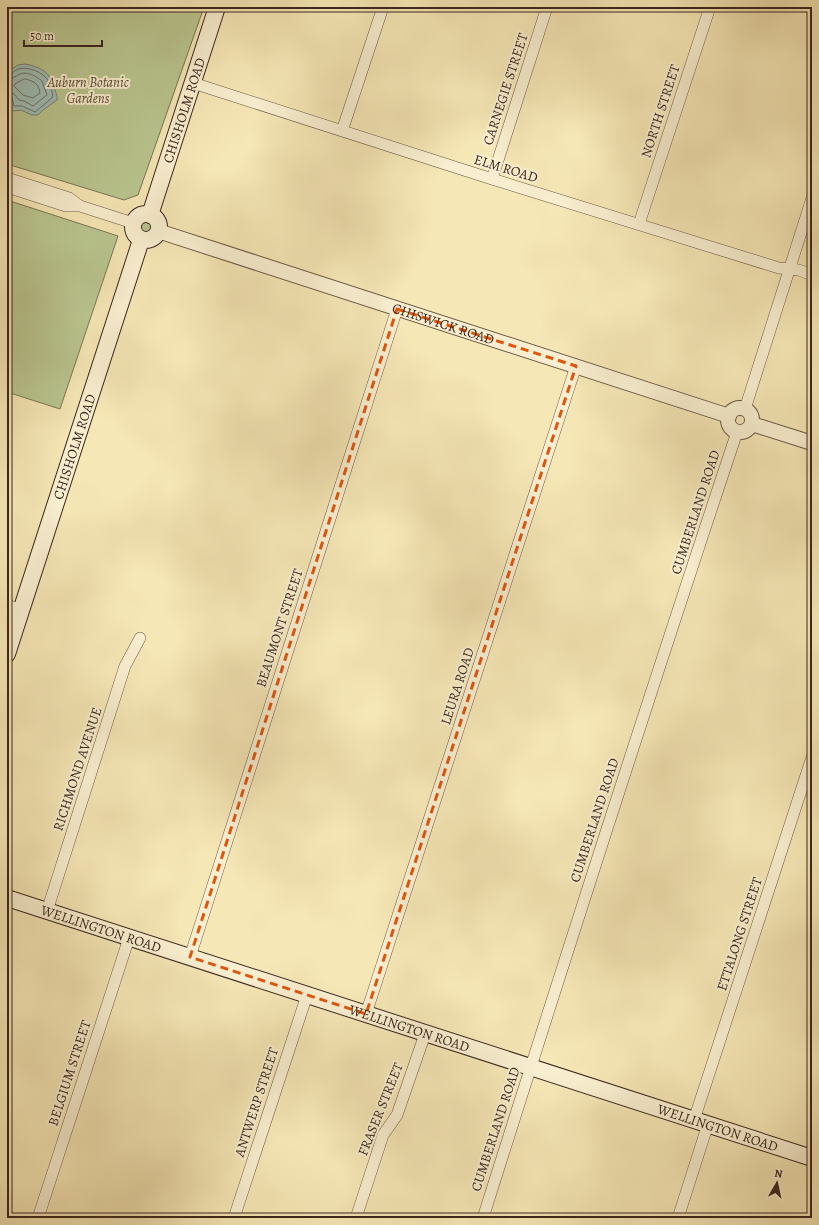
<svg xmlns="http://www.w3.org/2000/svg" width="819" height="1225" font-family="Alegreya,serif">
	<style>
		.green { fill: #bac690; stroke: #7a7657 }
		.water { fill: #9fbeb6; stroke: #778179 }
		.lines { fill: none; stroke-linecap: round; stroke-linejoin: round }
		.shore { stroke: #6d726a; stroke-width: 1 }
		.minor-casing { stroke: #6a5644; stroke-width: 12 }
		.tertiary-casing { stroke: #6a5644; stroke-width: 16 }
		.secondary-casing { stroke: #3b261e; stroke-width: 18 }
		.minor { stroke: #f9efd0; stroke-width: 11 }
		.tertiary { stroke: #f9efd0; stroke-width: 14 }
		.secondary { stroke: #f9efd0; stroke-width: 16 }
		.marked { fill: none; stroke: #df560d; stroke-width: 3; stroke-dasharray: 8 5; stroke-linejoin: round }
		.labels { text-anchor: middle; stroke-width: 4; stroke-linejoin: round; paint-order: stroke }
		.park-label { font-size: 14px; font-style: italic; fill: #5b4e3a; stroke: #f9efd0 }
		.street-label { font-size: 14px; fill: #3b261e; stroke: #f9efd0 }
	</style>
	<rect width="100%" height="100%" fill="#f6e7b6"/>
	<filter id="stains"><feTurbulence type="fractalNoise" baseFrequency=".005" numOctaves="4"/><feColorMatrix values="0 0 0 0 .2 0 0 0 0 .09 0 0 0 0 .02 0 0 0 .5 -.17"/></filter>
	<radialGradient id="worn" r=".72"><stop offset=".6" stop-color="#630" stop-opacity="0"/><stop offset="1" stop-color="#630" stop-opacity=".3"/></radialGradient>
	<path class="green" d="M7,7H204L138,195L124,200L7,164Z
		M7,200L118,236L60,409L7,392Z
		M138 227a8 8 0 1 1 16 0a8 8 0 1 1-16 0Z"/>
	<path class="water" d="M25,64C41,67 50,72 54,87C55,92 58,95 57,100L43,110L38,115H32L21,110L13,111C9,107 10,101 7,96V72L18,65Z"/>
	<g class="lines">
		<path class="shore" d="M7,75C12,74 14,71 18,69C28,66 44,72 49,82C51,86 52,92 53,97L35,112L22,106H14L12,98L7,97
			M25,79C34,81 39,84 40,93L33,98L23,95L14,86L15,84L22,80Z
			M7,80C13,79 15,76 20,74C27,71 36,76 42,81L47,95L33,106L24,101L19,100L14,94L7,92"/>
		<g class="minor-casing">
			<path id="minor" d="M193,83L492,179L779,268L799,270L812,275
				M342,131L383,7
				M7,178L69,198L80,206L133,223
				M492,179L547,7
				M7,187L66,206H80
				M639,224L710,7
				M745,409L812,198
				M7,605L21,610
				M47,911L125,666L140,638
				M190,957L397,309
				M366,1014L576,366
				M694,1120L812,757
				M38,1218L129,938
				M234,1218L307,995
				M356,1218L383,1135L397,1115L425,1034
				M483,1218C566,955 650,693 737,432
				M678,1218L708,1124"/>
		</g>
		<g class="tertiary-casing">
			<g id="tertiary">
				<path id="s1" d="M158,231L729,416"/>
				<circle cx="740" cy="420" r="12"/>
				<path d="M752,424L812,443"/>
			</g>
		</g>
		<g class="secondary-casing">
			<g id="secondary">
				<circle cx="146" cy="227" r="13"/>
				<path id="s2" d="M150,215L217,7"/>
				<path id="s3" d="M7,654L141,240"/>
				<path id="s4" d="M7,898L812,1158"/>
			</g>
		</g>
		<use href="#minor" class="minor"/>
		<use href="#tertiary" class="tertiary"/>
		<use href="#secondary" class="secondary"/>
	</g>
	<path class="marked" d="M397,309L576,366L366,1014L190,957Z"/>
	<g class="labels">
		<g class="park-label">
			<text x="88" y="87">Auburn Botanic<tspan x="88" dy="16">Gardens</tspan></text>
		</g>
		<g class="street-label">
			<text transform="translate(505 89) rotate(-72)" y="5">CARNEGIE STREET</text>
			<text dy="5" stroke="none"><textPath href="#s2" startOffset="110">CHISHOLM ROAD</textPath></text>
			<text transform="translate(660 111) rotate(-72)" y="5">NORTH STREET</text>
			<text transform="translate(506 168) rotate(17)" y="5">ELM ROAD</text>
			<text dy="5" stroke="none"><textPath href="#s1" startOffset="300">CHISWICK ROAD</textPath></text>
			<text dy="5" stroke="none"><textPath href="#s3" startOffset="218">CHISHOLM ROAD</textPath></text>
			<text transform="translate(695 512) rotate(-72)" y="5">CUMBERLAND ROAD</text>
			<text transform="translate(279 628) rotate(-72)" y="5">BEAUMONT STREET</text>
			<text transform="translate(457 686) rotate(-72)" y="5">LEURA ROAD</text>
			<text transform="translate(77 769) rotate(-72)" y="5">RICHMOND AVENUE</text>
			<text transform="translate(594 820) rotate(-72)" y="5">CUMBERLAND ROAD</text>
			<text dy="5" stroke="none"><textPath href="#s4" startOffset="99">WELLINGTON ROAD</textPath></text>
			<text transform="translate(739 934) rotate(-72)" y="5">ETTALONG STREET</text>
			<text dy="5" stroke="none"><textPath href="#s4" startOffset="423">WELLINGTON ROAD</textPath></text>
			<text transform="translate(69 1073) rotate(-72)" y="5">BELGIUM STREET</text>
			<text transform="translate(256 1102) rotate(-72)" y="5">ANTWERP STREET</text>
			<text transform="translate(380 1109) rotate(-68)" y="5">FRASER STREET</text>
			<text dy="5" stroke="none"><textPath href="#s4" startOffset="747">WELLINGTON ROAD</textPath></text>
			<text transform="translate(495 1129) rotate(-72)" y="5">CUMBERLAND ROAD</text>
		</g>
	</g>
	<rect width="819" height="1225" fill="none" stroke="#f6e7b6" stroke-width="24"/>
	<rect x="8" y="8" width="803" height="1209" fill="none" stroke="#3b261e" stroke-width="2"/>
	<rect x="12" y="12" width="795" height="1201" fill="none" stroke="#3b261e"/>
	<g transform="translate(777 1183) rotate(9)" stroke="#f9efd0" stroke-width="3" paint-order="stroke">
	<path d="M0-3L7 15L0 10L-7 15Z" fill="#3b261e"/>
	<text y="-6" font-size="11" font-weight="bold" text-anchor="middle" fill="#3b261e">N</text>
	</g>
	<path d="M24 40v6h78v-6" fill="none" stroke="#3b261e" stroke-width="2"/>
	<text x="30" y="40" font-size="12" fill="#3b261e" stroke="#f9efd0" stroke-width="3" paint-order="stroke">50 m</text>
	<rect width="100%" height="100%" filter="url(#stains)"/>
	<rect width="100%" height="100%" fill="url(#worn)"/>
</svg>
